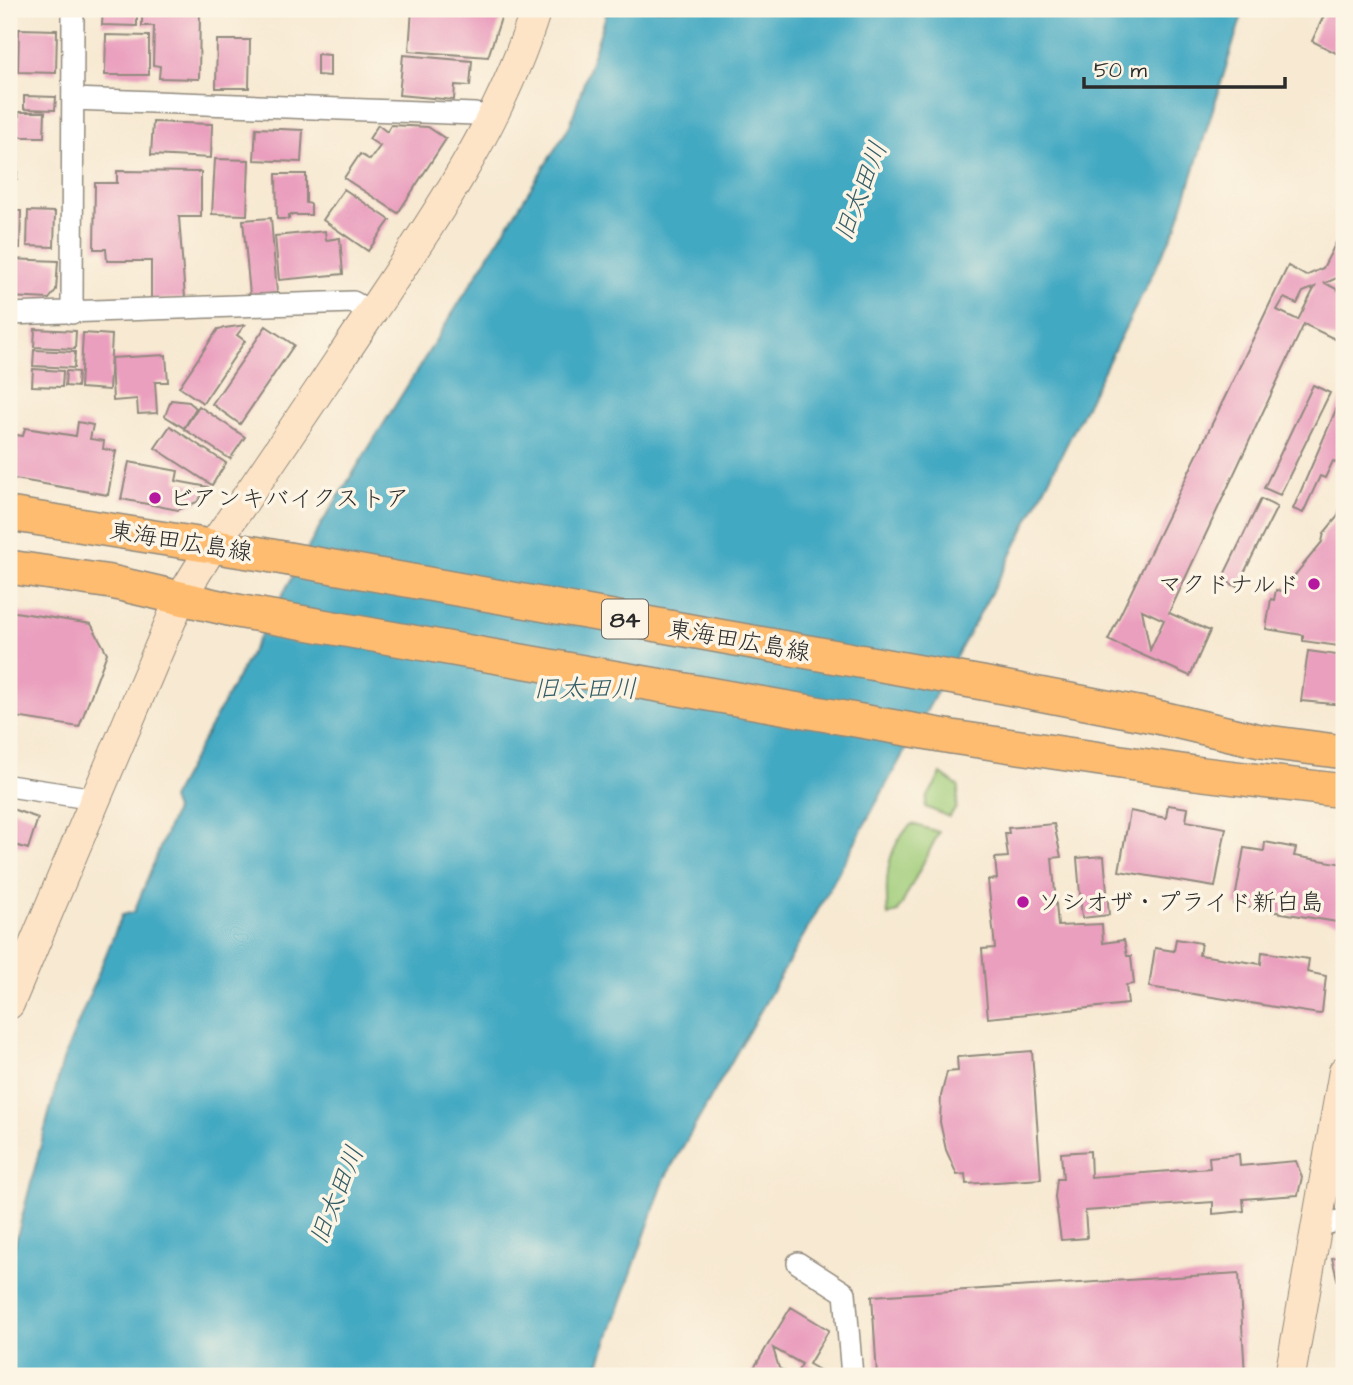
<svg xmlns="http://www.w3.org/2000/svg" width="1353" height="1385" font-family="'Architects Daughter','Klee One',sans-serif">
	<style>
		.green { fill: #a0cd7a; stroke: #667c52; stroke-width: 2 }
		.water { fill: #42a9c2; stroke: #366a76; stroke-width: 2 }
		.building { fill: #ea9fbe; fill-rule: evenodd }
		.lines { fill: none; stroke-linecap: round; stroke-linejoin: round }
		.street-casing { stroke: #918a7e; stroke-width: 24 }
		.secondary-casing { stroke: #918a7e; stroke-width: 32 }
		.primary-casing { stroke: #918a7e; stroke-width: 36 }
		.street { stroke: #fff; stroke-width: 21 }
		.secondary { stroke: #fee4c6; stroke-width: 30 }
		.primary { stroke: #fdbc70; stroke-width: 33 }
		.poi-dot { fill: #b5179e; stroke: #fcf5e5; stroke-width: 2.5 }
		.labels { text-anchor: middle; stroke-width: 7; stroke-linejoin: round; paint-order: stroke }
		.shield { fill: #fcf5e5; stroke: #6a6863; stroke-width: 2 }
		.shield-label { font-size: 23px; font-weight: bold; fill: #2b2b2b }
		.poi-label { font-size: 24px; fill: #2b2b2b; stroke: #fcf5e5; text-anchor: start }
		.street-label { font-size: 24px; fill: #2b2b2b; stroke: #fcf5e5 }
		.water-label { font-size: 26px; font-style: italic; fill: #345d67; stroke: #fcf5e5 }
	</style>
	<rect width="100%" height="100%" fill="#fcf5e5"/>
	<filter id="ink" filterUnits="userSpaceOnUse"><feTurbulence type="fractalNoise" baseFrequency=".0143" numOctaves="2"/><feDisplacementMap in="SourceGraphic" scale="14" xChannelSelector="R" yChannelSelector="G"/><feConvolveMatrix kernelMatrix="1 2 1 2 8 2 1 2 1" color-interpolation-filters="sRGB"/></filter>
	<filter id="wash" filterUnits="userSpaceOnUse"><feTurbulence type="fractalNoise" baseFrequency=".00686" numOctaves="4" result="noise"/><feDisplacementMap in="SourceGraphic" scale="28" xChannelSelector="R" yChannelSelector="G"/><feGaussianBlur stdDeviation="1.57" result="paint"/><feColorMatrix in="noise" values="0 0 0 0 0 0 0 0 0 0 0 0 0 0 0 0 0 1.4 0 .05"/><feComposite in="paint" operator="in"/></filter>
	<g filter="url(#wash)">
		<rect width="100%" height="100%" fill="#f7e9d2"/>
		<path class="green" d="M941,774L959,787L956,808L949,817L925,807L927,798Z
			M912,824L939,832L898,912L888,916C885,883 885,848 912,824Z"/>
		<path class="water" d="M608,9H1244L1177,225L1004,569L813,919L665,1178L595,1376H9V1267L63,1060L122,915L134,912L175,810L171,799L320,526L570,125Z"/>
		<g id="blocks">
			<path class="building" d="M103,9H137V26L102,25Z
				M142,9H200L199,79L159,78L160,66L153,65L154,26H142Z
				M412,9H504L488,57L409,51Z
				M1327,9H1344V57L1312,41Z
				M9,24H15L14,55H9Z
				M19,29L57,30L56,73L18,72Z
				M106,35L149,36V75H105Z
				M217,40H250L249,88H216Z
				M317,54L330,55V76L317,75Z
				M403,55L472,61L470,86L455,85L454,100L399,95Z
				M9,91H15L14,122H9Z
				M24,96L56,97L55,110L24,109Z
				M19,112H45L44,137H18Z
				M153,122L212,124L211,158L151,155Z
				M378,125L387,132L391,125L428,127L446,139L398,213L344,178L360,154L370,160L380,146L369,139Z
				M256,128L303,130L301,162L254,160Z
				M9,141H18L17,179H9Z
				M215,159L249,160L247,215L212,214Z
				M117,171L201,172V217H179L185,298L151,300V261H107L106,249H94L95,183H117Z
				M276,174H306V203L311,204V215H289V219H277Z
				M344,189L390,220L368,251L323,220Z
				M9,211H21L20,248H9Z
				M28,211L55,212L54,247L27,246Z
				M271,218L277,293L250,295L243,220Z
				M1344,227V275L1325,283L1344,293V336L1341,342L1304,324L1169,613L1210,631L1190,676L1108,640L1288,266L1306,276L1323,268ZM1315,287L1298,320L1277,310L1284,298L1297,304L1303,292ZM1142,610L1164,620L1150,650Z
				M325,231L326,240L340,238L343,274L279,280L275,236Z
				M9,259L58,261L56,290L49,299L9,297Z
				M245,325L237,335L245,341L203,403L179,387L218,329Z
				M266,326L294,345L240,424L212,404Z
				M35,329L76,331L75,349L34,347Z
				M83,333L112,335L109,390L80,388Z
				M34,350L75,352L74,368L33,366Z
				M166,355L168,382H155L157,413L138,414L137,399L113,401L111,358Z
				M33,369L63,371L62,387L32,386Z
				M66,371L78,372L77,387L65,386Z
				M1313,385L1330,393L1280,495L1264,488Z
				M1341,398L1344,400V466L1333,461L1325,478L1320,476L1303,513L1293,509Z
				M171,400L189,402L196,408L184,428L165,416Z
				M199,406L245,437L230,459L184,429Z
				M78,422L93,425L90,439L104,441L103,449L116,451L108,495L9,478L10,434L23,436L25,428L76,436Z
				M170,426L226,463L212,485L155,448Z
				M129,462L178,471L176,481L208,487L197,502L178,510L121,499Z
				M1261,499L1277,507L1237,587L1222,579Z
				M1340,507L1344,508V620L1338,646L1303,641V635L1266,629L1271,599L1274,600L1276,590L1282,591L1322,542L1324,533L1338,516Z
				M9,611L91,624L107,653L79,727L9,716Z
				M1308,651L1344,656V705L1301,701Z
				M1168,805L1188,808L1186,821L1226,828L1215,887L1119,871L1130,811L1166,818Z
				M9,808L38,818L28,849L9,843Z
				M1054,824L1061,857L1052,858L1058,926L1102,924L1103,943L1124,940L1127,956H1131L1134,984L1126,985L1128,1004L988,1018L982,949L995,948L988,880L997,879L995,858L1008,857L1005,833H1009L1008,828Z
				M1265,842L1296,848L1294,856L1344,864L1343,923L1234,905L1244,848L1264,851Z
				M1104,856L1109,915L1082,918L1077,858Z
				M1176,939L1201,943L1199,955L1261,964L1262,952L1309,959L1307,972L1326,976L1322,1012L1319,1014L1149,987L1155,948L1174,951Z
				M1032,1051L1041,1179L966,1184L965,1174L957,1175L946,1150L940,1122L941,1096L947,1072L958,1071L957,1057Z
				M1090,1151L1091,1177L1210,1168L1209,1157L1239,1154L1240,1166L1296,1161L1302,1177L1298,1195L1243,1199L1244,1211L1213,1214V1202L1085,1211L1087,1238L1061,1240L1055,1197L1057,1179H1063L1061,1153Z
				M1344,1255V1303H1343L1332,1258Z
				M1239,1273L1245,1376H877L872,1296Z
				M791,1307L829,1330L809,1364L830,1376H795L802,1364L773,1348L779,1368L786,1372L783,1376H749Z"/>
		</g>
	</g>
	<g filter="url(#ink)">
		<use href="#blocks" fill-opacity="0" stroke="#918a7e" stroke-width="2"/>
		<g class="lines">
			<g class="street-casing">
				<path id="street" d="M73,99L475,114L493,117
					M72,313L73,9
					M9,314L353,302L371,312
					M9,786L95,799
					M1318,1225L1344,1220
					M798,1263L845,1293L852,1376"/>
			</g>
			<g class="secondary-casing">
				<path id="secondary" d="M9,1004L180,599L212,547C265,472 316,395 367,319C434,219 500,125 536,9
					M1290,1376L1344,1071"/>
			</g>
			<g class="primary-casing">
				<path id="primary" d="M9,514L261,554L982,683L1153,716L1260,741L1344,752
					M9,567L111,582L237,611L952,737L1195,773L1344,791"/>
			</g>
			<use href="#street" class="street"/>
			<use href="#secondary" class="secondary"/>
			<use href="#primary" class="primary"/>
		</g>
	</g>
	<g class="poi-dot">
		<circle cx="155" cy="498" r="7"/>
		<circle cx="1314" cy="584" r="7"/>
		<circle cx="1023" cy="902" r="7"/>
	</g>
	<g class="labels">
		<rect class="shield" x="602" y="599.5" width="46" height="39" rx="5"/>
		<g class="shield-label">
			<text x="625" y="627">84</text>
		</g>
		<g class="poi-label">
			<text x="169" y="506">ビアンキバイクストア</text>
			<text x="1300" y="592" text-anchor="end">マクドナルド</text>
			<text x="1037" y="910">ソシオザ・プライド新白島</text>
		</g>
		<g class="street-label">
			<text transform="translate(181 541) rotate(9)" y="8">東海田広島線</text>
			<text transform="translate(739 640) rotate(10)" y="8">東海田広島線</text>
		</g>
		<g class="water-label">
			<text transform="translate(860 191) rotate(-69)" y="9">旧太田川</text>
			<text x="585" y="697">旧太田川</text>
			<text transform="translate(336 1195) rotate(-68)" y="9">旧太田川</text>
		</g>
	</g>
	<rect width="1353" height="1385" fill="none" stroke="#fcf5e5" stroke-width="35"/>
	<path d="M1084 77v10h201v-10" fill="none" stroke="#2b2b2b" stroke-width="3.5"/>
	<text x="1094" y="77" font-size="21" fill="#2b2b2b" stroke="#fcf5e5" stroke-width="5" paint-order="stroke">50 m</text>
</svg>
